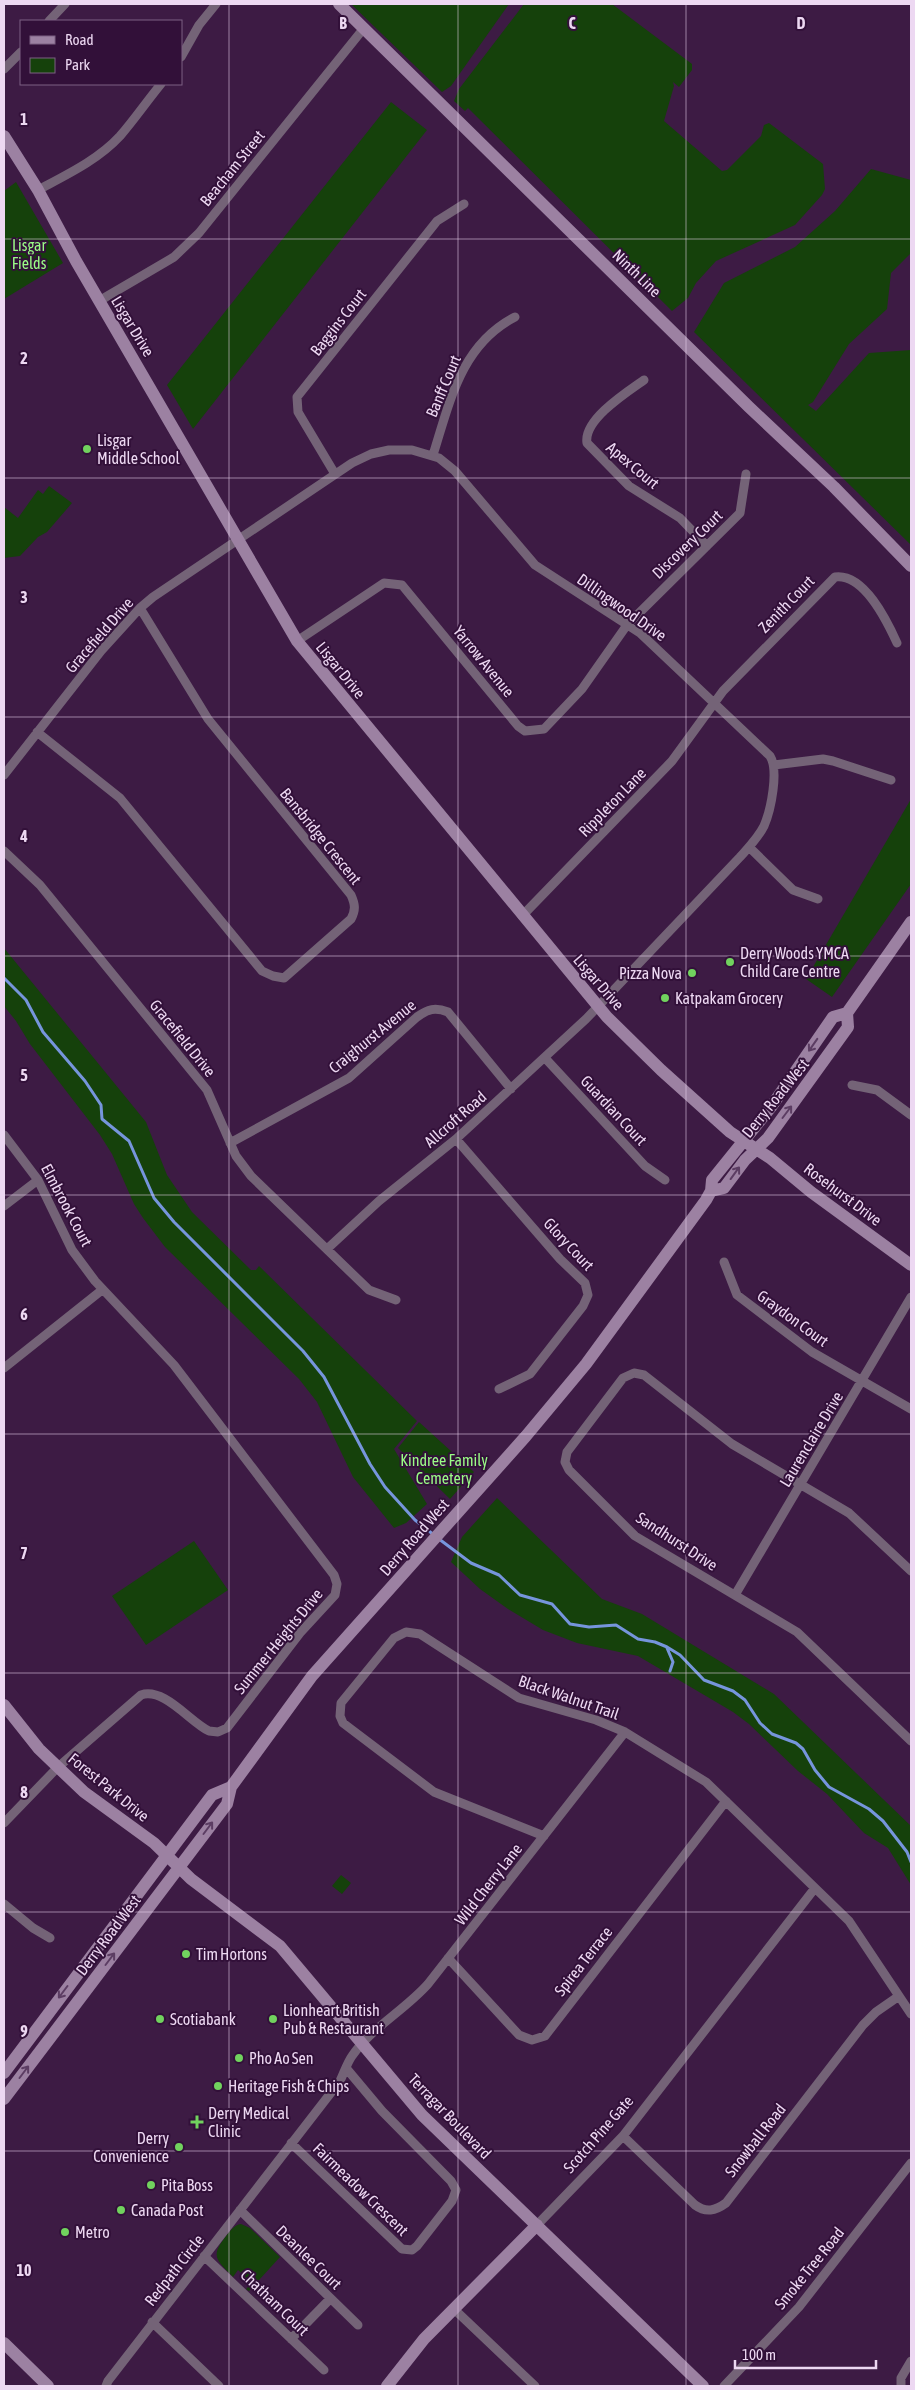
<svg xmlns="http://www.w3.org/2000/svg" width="915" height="2390" font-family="'Asap Condensed',sans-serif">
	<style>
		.green { fill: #15410b }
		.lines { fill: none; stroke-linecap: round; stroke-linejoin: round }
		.stream { stroke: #7695dc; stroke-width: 3 }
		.street { stroke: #746377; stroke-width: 9 }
		.secondary { stroke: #9c81a2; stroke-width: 12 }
		.oneway { stroke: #5c3d63 }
		.grid { fill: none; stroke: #edd8f2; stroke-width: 1; stroke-opacity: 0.55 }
		.poi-dot { fill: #71d25e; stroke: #321039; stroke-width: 2 }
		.labels { text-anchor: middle; stroke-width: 4; stroke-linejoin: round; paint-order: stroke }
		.street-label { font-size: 16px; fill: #edd8f2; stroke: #321039 }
		.park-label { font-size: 16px; fill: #9afc86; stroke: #321039 }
		.poi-label { font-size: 16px; fill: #edd8f2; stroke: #321039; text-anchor: start }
		.grid-label { font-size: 16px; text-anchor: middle; font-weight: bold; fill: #edd8f2; stroke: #321039; stroke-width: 4; stroke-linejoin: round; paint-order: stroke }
	</style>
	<rect width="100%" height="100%" fill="#3d1b44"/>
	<path class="green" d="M351,4H509L451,86L442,92Z
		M524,4H612L692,64V70L679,87L673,82L674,86L664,121L722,171L727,170L761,136L764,125L769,123L823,164L825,189L822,195L795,225L716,261L696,283L688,298L672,311L468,108L465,111L454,101L459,89Z
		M391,102L427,130L193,429L167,385Z
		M871,169L911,180V253L891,273L887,309L849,344L813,402L808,405L816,411L869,353L911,350V545L694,332L724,283L795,247L835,211Z
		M16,182L63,263L4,299V191Z
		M49,486L72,503L47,532L38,537L20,556L4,558V507L18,518L38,490L43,494Z
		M911,799V884L832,997L806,979Z
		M4,948L146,1122L167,1175L192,1212L251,1270H256L259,1266L417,1421L394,1449L427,1504L406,1523L394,1528L353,1477L317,1402L299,1379L165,1247L143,1218L134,1204L112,1154L100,1135L30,1044L16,1021L4,1006Z
		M419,1422L474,1472L450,1499L398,1448Z
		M497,1498L602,1599L642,1614L774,1694L911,1826V1885L888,1848L864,1833L827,1794L798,1771L749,1724L733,1712L638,1656L577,1643L543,1630L508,1609L480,1589L451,1562L462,1537Z
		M194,1541L228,1590L146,1645L112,1596Z
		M341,1875L351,1883L342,1894L332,1886Z
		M241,2224L250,2228L280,2257L249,2291L246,2289L252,2283L238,2270L233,2277C216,2259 210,2257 226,2236C231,2230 234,2225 241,2224Z"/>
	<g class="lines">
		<path class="stream" d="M4,978L26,1000L43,1032L85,1081L101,1105L102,1119L129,1141L154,1198L174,1222L303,1351L324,1377L370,1464L385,1487L415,1520L434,1535
			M439,1539L471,1563L499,1575L520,1595L552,1604L570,1624L589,1627L616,1625L638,1639L655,1642L667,1647L680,1655L704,1680L733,1691L745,1700L760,1723L772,1734L796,1743L803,1749L815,1770L829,1787L869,1809L883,1821L907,1852L911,1862
			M667,1648L673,1662L670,1671"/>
		<path class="street" d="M49,21L65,4
			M181,57L199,25L216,4
			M4,69L21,52
			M38,190C66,175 98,160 120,136C134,120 147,101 161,84
			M99,301L174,257L199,233L364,28
			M644,380C627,392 583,420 587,443L629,486L680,518L707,546
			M433,455C450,401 461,345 515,317
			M335,474L298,412L297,397L437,221L464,204
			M297,641L384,583L402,585L518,726L525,731L544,729L582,689L627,625L740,513L746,474
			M37,732L120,798L262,971L273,976L284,978L351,919C356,910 355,904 351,895L208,719L140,608
			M774,765L823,759L833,761L891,780
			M4,775L101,651L140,608L153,597L352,463L371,454L389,450H412L439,458L455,471L535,565L640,633L770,756C779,770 771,810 764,826C758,838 749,847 740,857L586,1019L456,1139L379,1201L327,1249
			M749,847L793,890L818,899
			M4,851L40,885L207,1090L236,1156L251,1176L369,1290L396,1300
			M522,916L672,761L723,691L835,577C864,573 887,621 897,643
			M545,1058L645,1166L665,1180
			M852,1085L877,1090L911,1115
			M4,1135L38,1180L72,1250L95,1281L174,1365L334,1575L337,1584L335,1595L300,1633L227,1728L218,1732L209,1731C190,1722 164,1687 141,1695L57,1768L4,1823
			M456,1139L560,1259L585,1283L588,1295L583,1306L530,1374L499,1389
			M230,1143L349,1078L417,1017C428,1009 435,1007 448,1012L511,1089
			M4,1206L38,1180
			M724,1262L737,1295L812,1352L911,1409
			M4,1368L102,1290
			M911,1571L849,1513L732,1444L644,1375L634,1373L623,1378L567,1452L565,1462L569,1470L635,1536L797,1632L911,1741
			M735,1595L911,1297
			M544,1836L434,1792L343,1723L340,1716L341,1703L394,1638L406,1632L420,1634L519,1698L596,1720L625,1732L706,1782L849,1921L911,2014
			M4,1904L33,1928L50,1938
			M448,1958L519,2035L532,2040L545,2036L726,1801
			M623,2136L695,2205C706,2213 715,2211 726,2203L863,2025L876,2012L899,1996
			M291,2143L402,2249L412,2250L417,2246L452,2201L456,2190L451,2181L382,2111L346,2068
			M240,2210L358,2325
			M537,2225L623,2136L815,1888
			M204,2256L324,2370
			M455,2310L535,2386
			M152,2322L219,2386
			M291,2339L330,2299
			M106,2386L108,2381L340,2081C344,2073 347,2063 352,2056C371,2028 405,2010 428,1984L625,1732
			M724,2386L799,2307L911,2163
			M901,2386V2378L911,2361"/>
		<path class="secondary" d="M339,4L749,407L834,487L911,566
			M4,136L38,190L76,261L297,641L607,1017L661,1070L730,1132L770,1158L811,1192L911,1265
			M711,1191L724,1188L745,1160L768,1138L848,1027L847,1013
			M4,1705L39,1749L84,1792L154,1843L191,1879L280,1946L422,2115L703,2386
			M4,2073L212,1795L231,1787
			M4,2099L227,1804L231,1787L312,1676L526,1436L586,1364L706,1200L711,1191L712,1180L771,1107L833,1017L847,1013L911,922
			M4,2343L48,2386
			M387,2386L424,2339L537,2225"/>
	</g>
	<defs><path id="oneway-shaft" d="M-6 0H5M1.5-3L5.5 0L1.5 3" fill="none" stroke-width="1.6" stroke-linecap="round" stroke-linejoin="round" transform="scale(1.25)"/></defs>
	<g class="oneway">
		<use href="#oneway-shaft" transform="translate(813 1045) rotate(125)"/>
		<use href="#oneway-shaft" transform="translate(787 1112) rotate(-53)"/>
		<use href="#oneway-shaft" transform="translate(735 1173) rotate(-54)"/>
		<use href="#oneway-shaft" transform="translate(208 1828) rotate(-53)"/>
		<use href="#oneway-shaft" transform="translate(110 1959) rotate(-53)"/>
		<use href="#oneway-shaft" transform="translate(63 1992) rotate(127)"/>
		<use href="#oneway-shaft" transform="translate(24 2072) rotate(-53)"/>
	</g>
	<path class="grid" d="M229,4V2386M458,4V2386M686,4V2386M4,239H911M4,478H911M4,717H911M4,956H911M4,1195H911M4,1434H911M4,1673H911M4,1912H911M4,2151H911"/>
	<g class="poi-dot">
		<circle cx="87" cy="449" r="5"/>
		<circle cx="730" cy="962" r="5"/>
		<circle cx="692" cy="973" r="5"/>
		<circle cx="665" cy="998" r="5"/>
		<circle cx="186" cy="1954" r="5"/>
		<circle cx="160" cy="2019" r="5"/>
		<circle cx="273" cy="2019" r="5"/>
		<circle cx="239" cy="2058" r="5"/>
		<circle cx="218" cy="2086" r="5"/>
		<path d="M194.5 2114.5h5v5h5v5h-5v5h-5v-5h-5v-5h5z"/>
		<circle cx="179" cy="2147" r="5"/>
		<circle cx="151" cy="2185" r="5"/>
		<circle cx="121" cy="2210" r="5"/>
		<circle cx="65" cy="2232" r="5"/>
	</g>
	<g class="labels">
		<g class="street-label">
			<text transform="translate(232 168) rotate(-51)" y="6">Beacham Street</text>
			<text transform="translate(637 273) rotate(44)" y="6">Ninth Line</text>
			<text transform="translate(338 322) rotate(-52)" y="6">Baggins Court</text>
			<text transform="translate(133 326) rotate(59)" y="6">Lisgar Drive</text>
			<text transform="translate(443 386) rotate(-67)" y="6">Banff Court</text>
			<text transform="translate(633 465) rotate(40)" y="6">Apex Court</text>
			<text transform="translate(687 544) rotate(-44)" y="6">Discovery Court</text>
			<text transform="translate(786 604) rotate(-46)" y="6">Zenith Court</text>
			<text transform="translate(622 607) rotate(35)" y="6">Dillingwood Drive</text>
			<text transform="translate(99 635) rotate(-49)" y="6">Gracefield Drive</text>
			<text transform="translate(484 661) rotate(51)" y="6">Yarrow Avenue</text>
			<text transform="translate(341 670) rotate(51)" y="6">Lisgar Drive</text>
			<text transform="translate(612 802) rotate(-46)" y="6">Rippleton Lane</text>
			<text transform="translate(321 836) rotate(51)" y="6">Bansbridge Crescent</text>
			<text transform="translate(599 982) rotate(49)" y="6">Lisgar Drive</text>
			<text transform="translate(372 1036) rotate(-39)" y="6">Craighurst Avenue</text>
			<text transform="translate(183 1038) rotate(51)" y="6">Gracefield Drive</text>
			<text transform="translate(775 1098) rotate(-51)" y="6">Derry Road West</text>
			<text transform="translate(614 1110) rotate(47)" y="6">Guardian Court</text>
			<text transform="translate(455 1119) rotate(-41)" y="6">Allcroft Road</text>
			<text transform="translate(843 1194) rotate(37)" y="6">Rosehurst Drive</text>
			<text transform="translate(67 1205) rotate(62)" y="6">Elmbrook Court</text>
			<text transform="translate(569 1244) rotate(47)" y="6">Glory Court</text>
			<text transform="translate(793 1318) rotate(36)" y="6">Graydon Court</text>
			<text transform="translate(811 1439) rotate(-59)" y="6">Laurenclaire Drive</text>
			<text transform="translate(414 1537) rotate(-49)" y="6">Derry Road West</text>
			<text transform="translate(677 1541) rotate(33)" y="6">Sandhurst Drive</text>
			<text transform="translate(278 1641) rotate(-51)" y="6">Summer Heights Drive</text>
			<text transform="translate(569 1697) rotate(19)" y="6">Black Walnut Trail</text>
			<text transform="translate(109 1787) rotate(39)" y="6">Forest Park Drive</text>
			<text transform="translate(488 1884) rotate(-52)" y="6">Wild Cherry Lane</text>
			<text transform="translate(108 1935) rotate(-53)" y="6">Derry Road West</text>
			<text transform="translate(583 1961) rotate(-52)" y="6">Spirea Terrace</text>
			<text transform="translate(450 2116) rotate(46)" y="6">Terragar Boulevard</text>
			<text transform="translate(598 2134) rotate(-49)" y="6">Scotch Pine Gate</text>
			<text transform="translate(755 2140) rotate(-52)" y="6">Snowball Road</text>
			<text transform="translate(361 2189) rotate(44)" y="6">Fairmeadow Crescent</text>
			<text transform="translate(309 2257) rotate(44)" y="6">Deanlee Court</text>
			<text transform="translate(809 2268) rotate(-51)" y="6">Smoke Tree Road</text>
			<text transform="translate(174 2270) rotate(-52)" y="6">Redpath Circle</text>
			<text transform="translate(275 2302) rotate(44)" y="6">Chatham Court</text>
		</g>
		<g class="park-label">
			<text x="29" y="251">Lisgar<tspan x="29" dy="18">Fields</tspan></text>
			<text x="444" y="1466">Kindree Family<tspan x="444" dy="18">Cemetery</tspan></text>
		</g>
		<g class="poi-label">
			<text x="97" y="446">Lisgar<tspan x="97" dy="18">Middle School</tspan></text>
			<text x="740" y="959">Derry Woods YMCA<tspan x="740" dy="18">Child Care Centre</tspan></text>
			<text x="682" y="979" text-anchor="end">Pizza Nova</text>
			<text x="675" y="1004">Katpakam Grocery</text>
			<text x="196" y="1960">Tim Hortons</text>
			<text x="283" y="2016">Lionheart British<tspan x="283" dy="18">Pub &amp; Restaurant</tspan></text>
			<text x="170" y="2025">Scotiabank</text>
			<text x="249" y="2064">Pho Ao Sen</text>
			<text x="228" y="2092">Heritage Fish &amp; Chips</text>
			<text x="208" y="2119">Derry Medical<tspan x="208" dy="18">Clinic</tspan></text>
			<text x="169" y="2144" text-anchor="end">Derry<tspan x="169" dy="18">Convenience</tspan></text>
			<text x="161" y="2191">Pita Boss</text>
			<text x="131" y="2216">Canada Post</text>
			<text x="75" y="2238">Metro</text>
		</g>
	</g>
	<g class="grid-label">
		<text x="343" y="29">B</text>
		<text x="572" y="29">C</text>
		<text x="801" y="29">D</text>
		<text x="24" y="125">1</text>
		<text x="24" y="364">2</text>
		<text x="24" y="603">3</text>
		<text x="24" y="842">4</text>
		<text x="24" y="1081">5</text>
		<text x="24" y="1320">6</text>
		<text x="24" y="1559">7</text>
		<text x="24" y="1798">8</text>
		<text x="24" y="2037">9</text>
		<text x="24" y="2276">10</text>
	</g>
	<rect width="915" height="2390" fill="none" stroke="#edd8f2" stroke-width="10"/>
	<rect x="20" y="20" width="162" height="65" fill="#321039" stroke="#7d6083"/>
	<rect x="30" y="36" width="25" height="8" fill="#9c81a2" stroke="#7d6083"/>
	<text x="65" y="45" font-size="15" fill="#edd8f2">Road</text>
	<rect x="30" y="58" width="25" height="15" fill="#15410b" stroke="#7d6083"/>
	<text x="65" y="70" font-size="15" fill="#edd8f2">Park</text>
	<path d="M735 2360v8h141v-8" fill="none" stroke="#edd8f2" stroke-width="2.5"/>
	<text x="742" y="2360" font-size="15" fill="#edd8f2" stroke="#321039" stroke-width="4" paint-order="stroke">100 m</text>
</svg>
